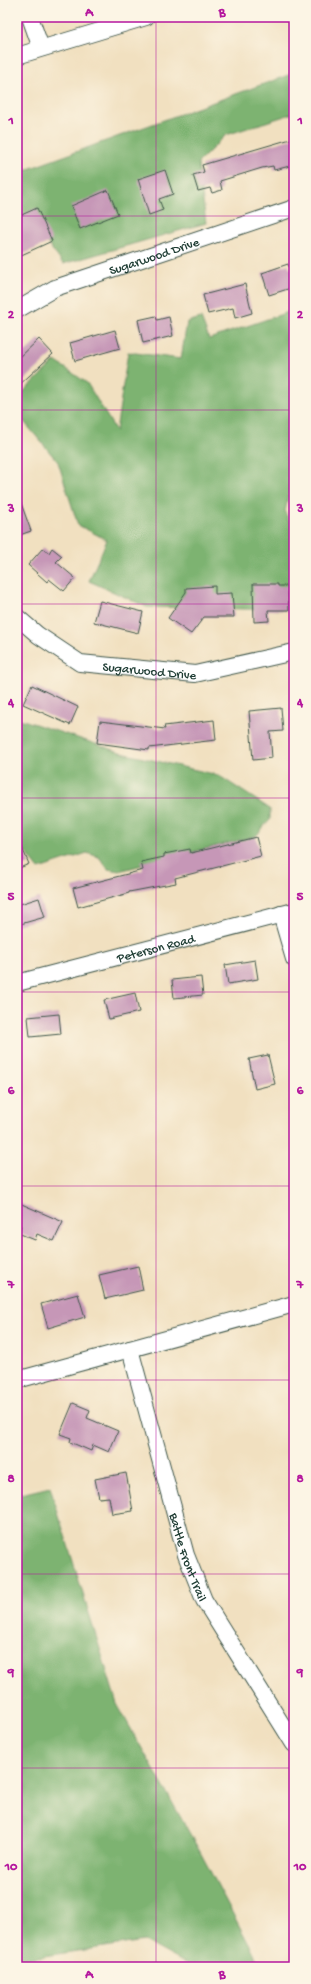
<svg xmlns="http://www.w3.org/2000/svg" width="311" height="1984" font-family="'Gochi Hand',sans-serif">
	<style>
		.forest { fill: #7db371; stroke: #4e7852 }
		.building { fill: #c697b7 }
		.lines { fill: none; stroke-linecap: round; stroke-linejoin: round }
		.street-casing { stroke: #3e5549; stroke-width: 18 }
		.street { stroke: #fff; stroke-width: 16 }
		.grid { fill: none; stroke: #b5179e; stroke-width: 1; stroke-opacity: 0.55 }
		.labels { text-anchor: middle; stroke-width: 3; stroke-linejoin: round; paint-order: stroke }
		.street-label { font-size: 13px; fill: #1f3d34; stroke: #fcf5e5 }
		.neatline { fill: none; stroke: #b5179e; stroke-width: 1.5 }
		.grid-label { font-size: 13px; text-anchor: middle; font-weight: bold; fill: #b5179e }
	</style>
	<rect width="100%" height="100%" fill="#fcf5e5"/>
	<filter id="ink" filterUnits="userSpaceOnUse"><feTurbulence type="fractalNoise" baseFrequency=".025" numOctaves="2"/><feDisplacementMap in="SourceGraphic" scale="8" xChannelSelector="R" yChannelSelector="G"/><feConvolveMatrix kernelMatrix="1 2 1 2 8 2 1 2 1" color-interpolation-filters="sRGB"/></filter>
	<filter id="wash" filterUnits="userSpaceOnUse"><feTurbulence type="fractalNoise" baseFrequency=".012" numOctaves="4" result="noise"/><feDisplacementMap in="SourceGraphic" scale="16" xChannelSelector="R" yChannelSelector="G"/><feGaussianBlur stdDeviation="0.9" result="paint"/><feColorMatrix in="noise" values="0 0 0 0 0 0 0 0 0 0 0 0 0 0 0 0 0 1.4 0 .05"/><feComposite in="paint" operator="in"/></filter>
	<g filter="url(#wash)">
		<rect width="100%" height="100%" fill="#f1e0c0"/>
		<path class="forest" d="M294,73V113L226,135L198,163L206,223L63,264L34,225L17,223V173Z
			M294,310V464L285,512L294,532V610L147,607L89,581L107,540L78,525L58,462L20,417L19,396L55,361L87,383L116,431L128,352L181,359L187,322L201,318L209,339Z
			M17,718L126,754L218,775L270,809V819L256,836L119,871L108,869L99,857L87,853L39,869L21,846L17,833Z
			M50,1487L117,1704L199,1850L261,1967H192L144,1941L17,1960V1495Z"/>
		<g id="blocks">
			<path class="building" d="M294,138V165L274,170L273,166L262,168L220,181L222,190L212,193L210,188L198,191L193,175L204,172L202,165Z
				M165,170L173,194L159,199L163,210L149,215L138,179Z
				M108,190L118,214L80,229L71,206Z
				M37,208L52,241L17,257V217Z
				M288,264L290,269L294,267V287L269,295L262,273Z
				M245,284L252,313L235,318L233,308L208,314L203,295Z
				M156,316L157,320L169,317L173,336L143,343L138,320Z
				M115,330L120,348L75,361L70,343Z
				M39,339L53,354L17,387V360Z
				M17,495H18L31,531L17,536Z
				M43,548L49,553L52,548L62,556L56,562L75,578L64,591L49,579L47,582L28,565Z
				M253,584H278V586H288L289,610H268L269,621L254,622Z
				M215,586V594L232,593L234,617H204L191,634L168,618L186,592V588Z
				M100,601L143,612L138,633L94,622Z
				M32,685L78,707L70,725L23,704Z
				M281,708L283,731L270,732L272,758L253,760L249,711Z
				M214,720L216,740L149,748V750L97,743L100,721L165,729L164,726Z
				M17,836L29,864L17,869Z
				M256,837L261,856L175,878L176,883L129,892V893L78,907L73,888L143,870L141,862L164,857V854L190,849L191,853Z
				M39,898L45,917L17,925V905Z
				M255,960L258,979L228,984L225,965Z
				M201,977L203,995L174,998L172,980Z
				M135,993L139,1012L109,1019L104,1000Z
				M59,1014L61,1034L30,1037L28,1017Z
				M268,1055L275,1084L255,1089L249,1059Z
				M17,1202L63,1222L54,1241L37,1234L35,1240L18,1233L21,1226L17,1224Z
				M138,1266L143,1290L105,1299L99,1275Z
				M78,1294L85,1317L48,1328L41,1304Z
				M73,1403L90,1410L87,1418L118,1431L109,1452L93,1445L91,1451L70,1442L71,1438L60,1434Z
				M126,1473L133,1511L112,1514L109,1497L99,1498L95,1479Z"/>
		</g>
	</g>
	<g filter="url(#ink)">
		<use href="#blocks" fill-opacity="0" stroke="#3e5549" stroke-width="1"/>
		<g class="lines">
			<g class="street-casing">
				<g id="street">
					<path d="M30,17L41,48"/>
					<path d="M17,56L146,17"/>
					<path id="s1" d="M17,310L55,288L294,208"/>
					<path id="s2" d="M17,617L38,635L80,663L195,674L294,652"/>
					<path d="M281,914L294,959"/>
					<path id="s3" d="M17,983L294,911"/>
					<path id="s4" d="M130,1349L186,1555L204,1600L294,1744"/>
					<path d="M17,1380L294,1304"/>
				</g>
			</g>
			<use href="#street" class="street"/>
		</g>
	</g>
	<path class="grid" d="M156,17V1967M17,216H294M17,410H294M17,604H294M17,798H294M17,992H294M17,1186H294M17,1380H294M17,1574H294M17,1768H294"/>
	<g class="labels">
		<g class="street-label">
			<text dy="5" stroke="none"><textPath href="#s1" startOffset="148">Sugarwood Drive</textPath></text>
			<text dy="5" stroke="none"><textPath href="#s2" startOffset="148">Sugarwood Drive</textPath></text>
			<text dy="5" stroke="none"><textPath href="#s3" startOffset="143">Peterson Road</textPath></text>
			<text dy="5" stroke="none"><textPath href="#s4" startOffset="216">Battle Front Trail</textPath></text>
		</g>
	</g>
	<rect width="311" height="1984" fill="none" stroke="#fcf5e5" stroke-width="44"/>
	<rect x="22" y="22" width="267" height="1940" class="neatline"/>
	<g class="grid-label">
		<text x="89" y="16">A</text>
		<text x="222" y="16">B</text>
		<text x="11" y="124">1</text>
		<text x="300" y="124">1</text>
		<text x="11" y="318">2</text>
		<text x="300" y="318">2</text>
		<text x="11" y="512">3</text>
		<text x="300" y="512">3</text>
		<text x="11" y="706">4</text>
		<text x="300" y="706">4</text>
		<text x="11" y="900">5</text>
		<text x="300" y="900">5</text>
		<text x="11" y="1094">6</text>
		<text x="300" y="1094">6</text>
		<text x="11" y="1288">7</text>
		<text x="300" y="1288">7</text>
		<text x="11" y="1482">8</text>
		<text x="300" y="1482">8</text>
		<text x="11" y="1676">9</text>
		<text x="300" y="1676">9</text>
		<text x="11" y="1870">10</text>
		<text x="300" y="1870">10</text>
		<text x="89" y="1978">A</text>
		<text x="222" y="1978">B</text>
	</g>
</svg>
